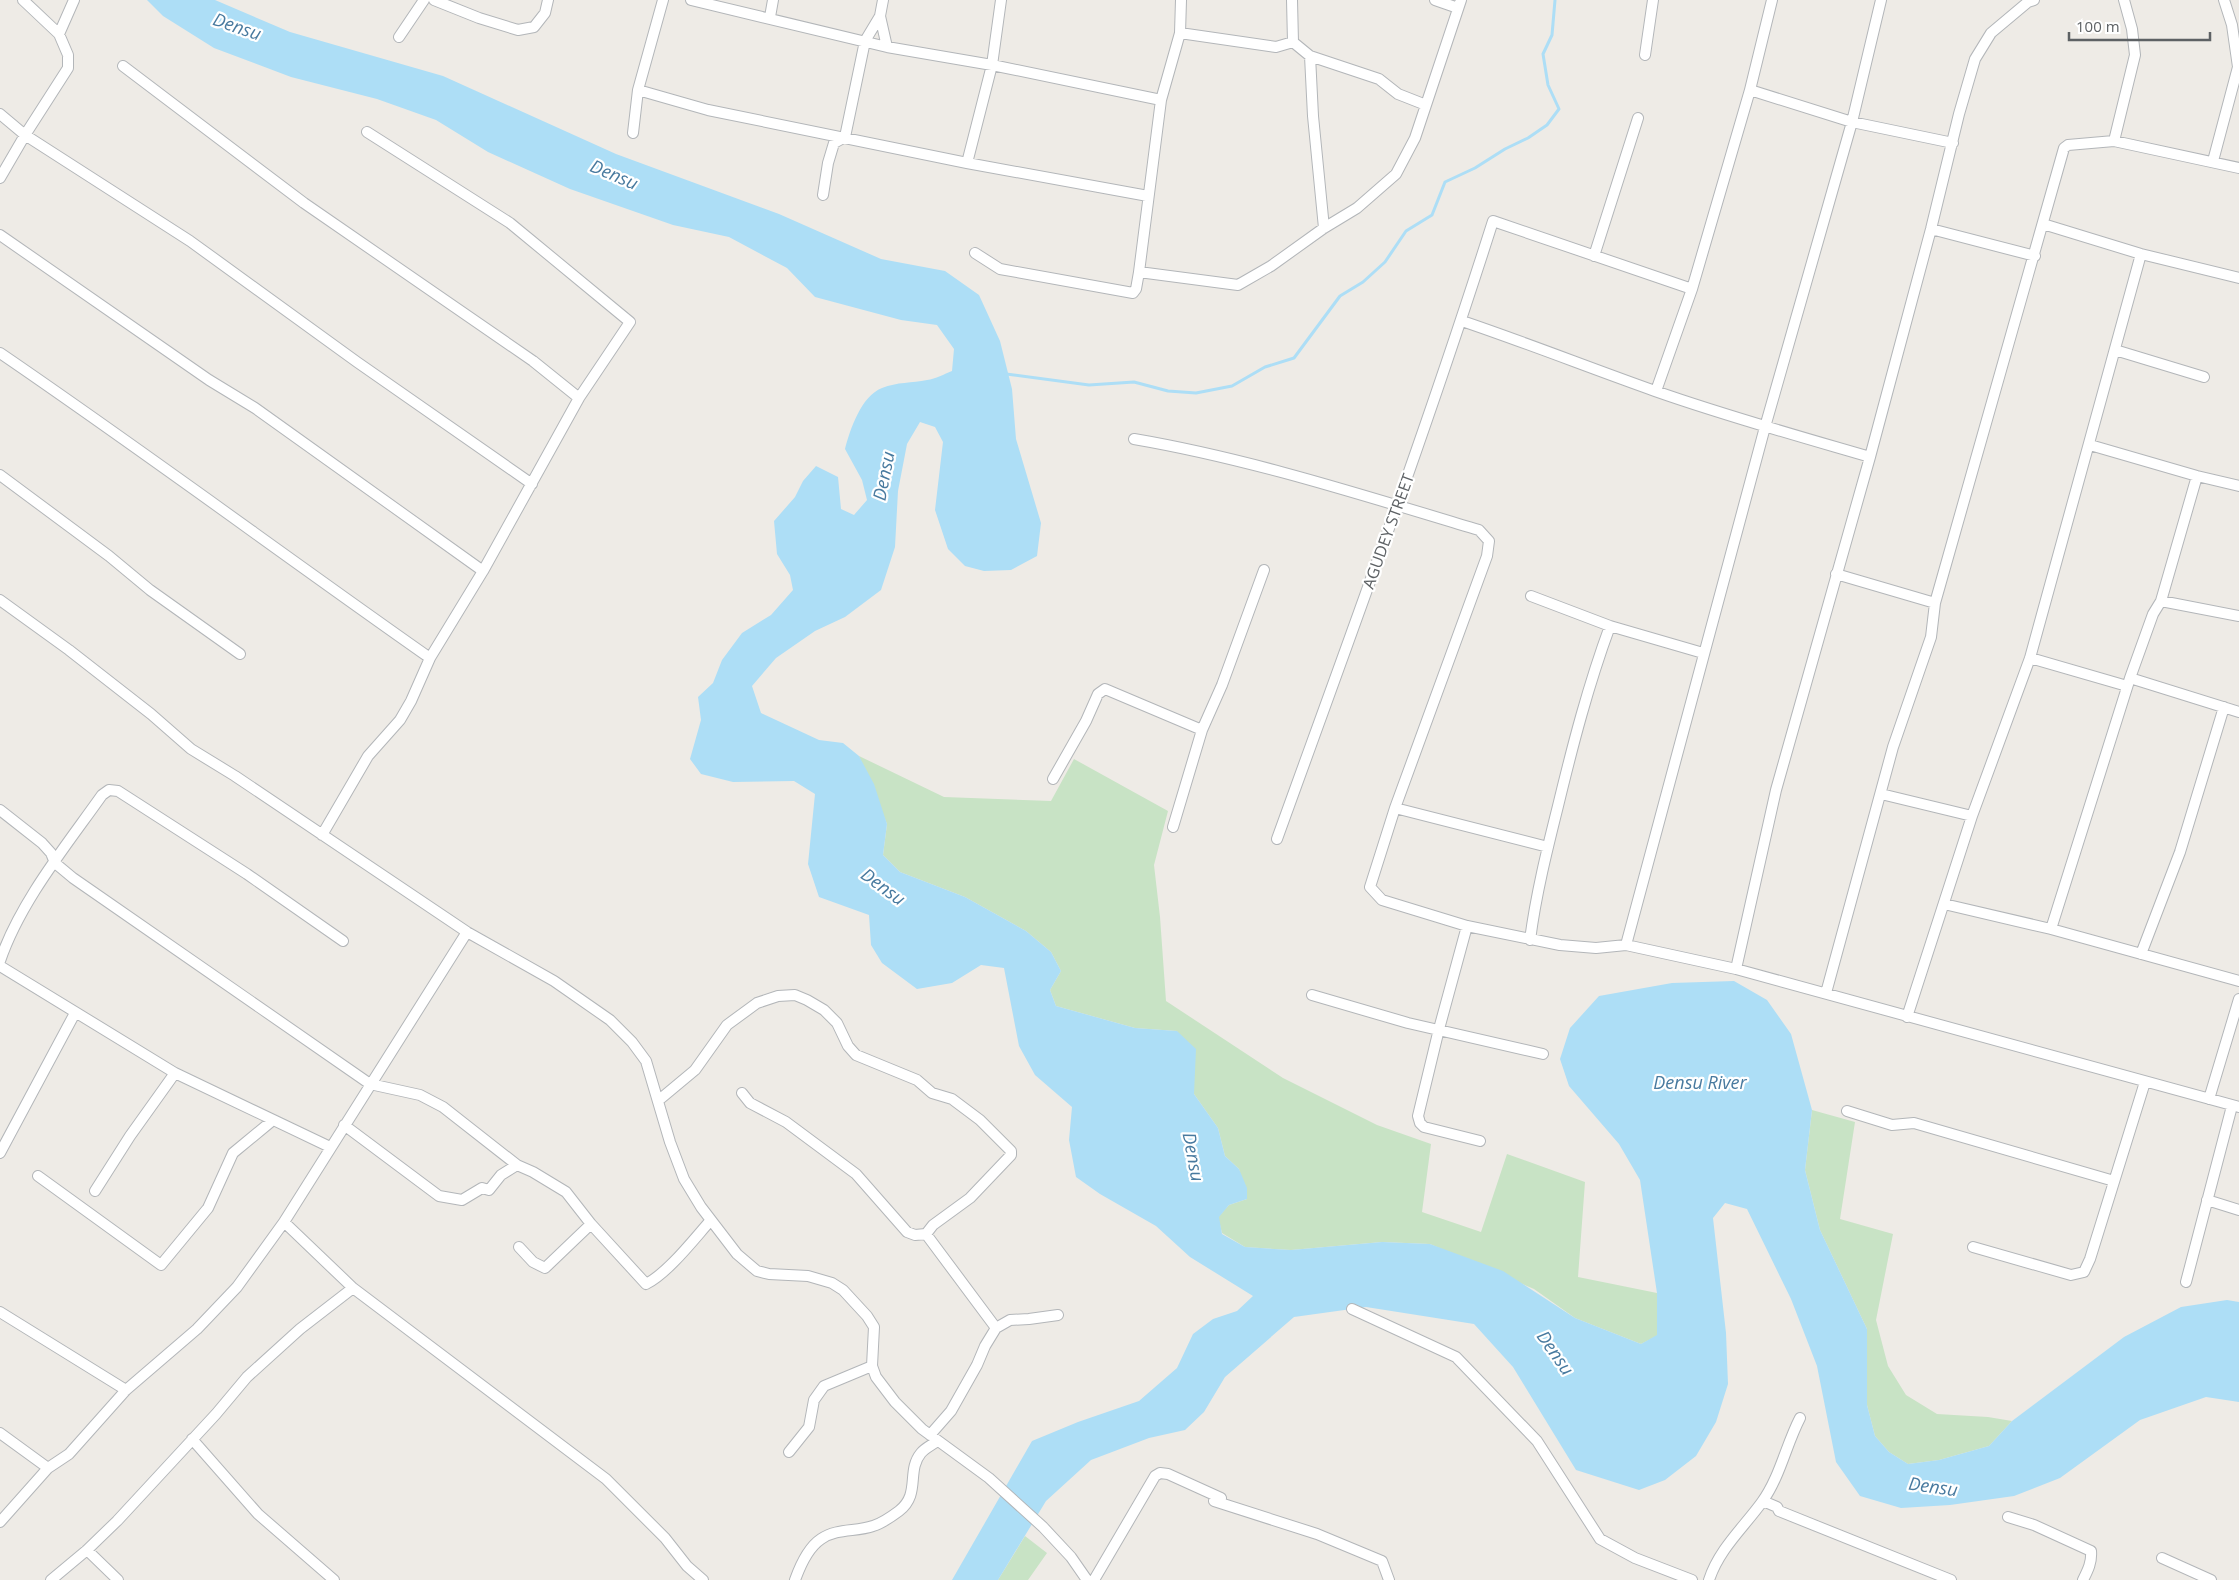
<svg xmlns="http://www.w3.org/2000/svg" width="2239" height="1580" font-family="'Open Sans',sans-serif">
	<style>
		.green { fill: #c8e3c5 }
		.water { fill: #addef6 }
		.lines { fill: none; stroke-linecap: round; stroke-linejoin: round }
		.stream { stroke: #addef6; stroke-width: 3 }
		.street-casing { stroke: #b3b6b9; stroke-width: 12 }
		.street { stroke: #fff; stroke-width: 10 }
		.labels { text-anchor: middle; stroke-width: 4.5; stroke-linejoin: round; paint-order: stroke }
		.street-label { font-size: 16px; fill: #5d6164; stroke: #fff }
		.water-label { font-size: 18px; font-style: italic; fill: #487a9f; stroke: #fff }
	</style>
	<rect width="100%" height="100%" fill="#eeebe6"/>
	<path class="green" d="M859,756L944,797L1051,801L1074,759L1168,811L1154,865L1160,917L1166,1001L1283,1078L1377,1125L1431,1144L1422,1212L1481,1232L1507,1154L1585,1182L1578,1277L1657,1293V1336L1641,1344L1575,1318L1534,1289L1430,1244L1382,1242L1291,1250L1245,1247L1222,1233L1218,1217L1229,1205L1247,1199L1239,1169L1225,1156L1218,1128L1194,1094V1076L1177,1031L1135,1028L1056,1006L1050,990L1061,971L1051,952L1026,931L965,897L900,872L883,855L887,824Z
		M1812,1110L1855,1122L1840,1219L1893,1234L1876,1320L1888,1366L1906,1395L1937,1414L1988,1417L2012,1421L1989,1446L1939,1460L1908,1464L1889,1452L1875,1436L1867,1405V1329L1820,1230L1805,1170Z
		M1025,1536L1047,1553L1028,1580H998Z"/>
	<path class="water" d="M147,0H215L290,32L443,76L616,154L779,214L881,259L945,271L979,295L1000,341L1012,389L1016,439L1041,523L1037,556L1011,570L984,571L965,566L948,549L935,510L943,442L935,427L920,422L907,444L898,491L895,547L881,590L845,617L815,631L776,658L752,686L761,713L819,740L843,743L859,756L874,784L887,824L883,855L900,872L965,897L1026,931L1051,952L1061,971L1050,990L1056,1006L1135,1028L1177,1031L1196,1049L1194,1094L1218,1128L1225,1156L1239,1169L1247,1188V1199L1229,1205L1219,1217L1222,1234L1245,1247L1291,1250L1382,1242L1430,1244L1503,1271L1575,1318L1641,1344L1657,1335V1293L1640,1180L1619,1144L1569,1086L1560,1059L1570,1028L1599,996L1672,983L1734,981L1767,1000L1791,1034L1812,1110L1805,1170L1820,1230L1867,1329V1405L1875,1436L1889,1452L1908,1464L1939,1460L1989,1446L2012,1421L2124,1337L2181,1307L2227,1300L2239,1302V1402L2206,1397L2140,1420L2060,1478L2014,1496L1950,1505L1901,1508L1860,1496L1836,1462L1817,1366L1791,1299L1747,1209L1725,1203L1713,1218L1726,1333L1728,1384L1716,1422L1696,1456L1665,1480L1639,1490L1576,1470L1513,1367L1474,1324L1366,1307L1294,1317L1225,1377L1204,1412L1185,1430L1149,1438L1091,1460L1046,1501L998,1580H952L1032,1441L1078,1422L1139,1401L1177,1368L1193,1334L1213,1319L1237,1311L1253,1296L1190,1257L1156,1226L1100,1194L1076,1177L1069,1140L1072,1107L1035,1075L1019,1046L1004,968L981,965L952,983L917,989L882,963L871,945L869,915L819,897L808,864L815,794L794,781L733,782L701,774L690,759L701,720L698,697L713,683L722,660L742,633L771,615L793,590L790,575L777,554L774,521L795,497L803,481L816,466L838,477L841,509L854,515L867,500L862,480L845,449C850,430 861,396 882,388C897,382 912,383 927,380C936,379 944,374 952,371L954,349L937,325L901,320L815,297L787,268L729,237L673,225L570,189L488,152L436,120L377,99L291,77L214,48L163,16Z"/>
	<g class="lines">
		<path class="stream" d="M1006,374L1089,385L1134,382L1168,391L1196,393L1232,386L1265,367L1294,358L1340,296L1363,282L1385,262L1406,231L1432,215L1445,182L1475,168L1505,149L1528,138L1547,125L1559,109L1548,85L1543,54L1552,35L1555,0"/>
		<g class="street-casing">
			<path id="street" d="M434,0L479,18L518,30L534,27L545,13L548,0
				M663,0L638,90L708,110L967,163L1148,196
				M691,0L887,47L992,65L1161,100
				M883,0L880,16L887,47
				M1292,0L1293,42L1310,56L1379,79L1398,94L1426,105
				M1435,0L1458,8
				M770,17L773,0
				M1180,33L1276,47L1293,42
				M59,34L74,0
				M399,37L424,0
				M1645,55L1653,0
				M1310,56L1313,116L1324,228
				M123,66L304,203L533,361L579,398
				M1750,90L1852,122L1953,143
				M0,114L25,135L68,68V55L59,34L23,0
				M633,133L638,90
				M2114,141L2135,55L2132,29L2124,0
				M2213,161L2238,67L2232,25L2224,0
				M967,163L992,65L1001,0
				M0,178L25,135L190,241L357,362L532,484
				M823,195L828,163L834,143L845,137L865,41L880,16
				M2043,224L2141,254L2239,278
				M1931,229L2035,256
				M0,235L209,380L255,408L483,571
				M975,253L1000,269L1133,293L1136,289L1139,272L1161,100L1180,33L1181,0
				M1594,256L1638,118
				M1139,272L1238,285L1271,266L1324,228L1357,208L1396,174L1415,138L1461,0
				M1462,321C1527,343 1590,368 1655,391C1726,416 1798,436 1870,457
				M2115,350L2204,377
				M0,353C145,452 286,557 430,658
				M1656,391L1692,289L1750,90L1772,0
				M1134,439C1251,459 1365,496 1479,530L1489,541L1487,556L1395,808L1370,887L1382,900L1467,926L1560,945L1596,948L1626,945L1736,969L2239,1107
				M2090,445L2197,476L2239,486
				M0,475L109,556L150,590L240,654
				M1836,574L1935,603
				M1531,596L1610,626L1703,653
				M0,600L69,650L151,714L191,749L235,776L467,932L554,981L610,1020L632,1042L646,1061L670,1142L684,1179L701,1207L737,1254L757,1271L769,1274L808,1276L832,1283L843,1290L867,1316L874,1327L872,1366L876,1377L895,1402L922,1429L989,1478L1043,1527L1071,1557L1087,1580
				M2161,601L2239,616
				M2030,658L2127,686
				M2130,678L2239,712
				M1053,779L1086,721L1098,694L1105,689L1202,730
				M1881,794L1972,816
				M1395,808L1548,847
				M0,810L42,843L51,853L55,863L73,878L370,1084L420,1095L443,1107L517,1165L533,1172L566,1192L591,1224L646,1284C668,1273 694,1239 711,1220
				M1173,827L1202,730L1222,685L1264,570
				M322,835L368,756L400,720L411,701L430,658L483,571L579,398L630,322L510,223L367,132
				M1277,839C1351,634 1427,429 1493,221L1692,289
				M1944,904L2051,929L2239,981
				M1467,926L1439,1029L1418,1116L1420,1123L1424,1127L1480,1141
				M2051,929L2130,678L2153,614L2161,601L2197,476
				M1530,940C1536,894 1547,850 1558,806C1573,744 1588,686 1610,626
				M1626,945L1765,427L1852,122L1881,0
				M2141,954L2180,852L2224,707
				M0,961C20,902 66,846 102,795L109,790L118,791L247,874L343,941
				M0,966L175,1073L330,1147
				M1736,969L1776,790L1870,457L1931,229L1959,114L1975,59L1991,33L2028,2L2034,0
				M1826,993L1893,747L1931,637L1935,603L2064,148L2068,145L2114,141L2239,168
				M1312,995L1408,1023L1543,1054
				M1907,1017L1972,816L2030,658L2141,254
				M2209,1099L2239,999
				M659,1100L695,1070L727,1025L757,1003L778,996L795,995L807,1000L824,1010L837,1023L848,1046L856,1055L917,1080L932,1093L952,1099L980,1120L1011,1151V1155L970,1198L933,1225L926,1234L915,1235L907,1232L856,1174L786,1122L750,1103L742,1093
				M1847,1111L1892,1125L1914,1123L2114,1181
				M344,1125L439,1196L462,1200L482,1188L489,1190L501,1175L517,1165
				M0,1153L75,1013
				M38,1176L161,1265L208,1208L233,1153L273,1120
				M95,1191L130,1136L175,1073
				M2207,1200L2239,1210
				M284,1222L353,1288
				M926,1234L996,1328
				M519,1247L533,1262L545,1268L591,1224
				M1973,1247L2071,1275L2084,1272L2090,1259L2145,1082
				M2186,1282L2232,1106
				M1352,1309L1456,1357L1537,1441L1600,1539L1635,1558L1692,1580
				M0,1312L126,1390
				M0,1433L48,1468
				M930,1435L951,1411L977,1365L985,1346L996,1328L1010,1320L1029,1319L1058,1315
				M192,1439L258,1514L334,1580
				M789,1452L809,1427L814,1400L824,1386L872,1366
				M1214,1501L1317,1534L1382,1561L1389,1580
				M1763,1501L1777,1507L1779,1511L1951,1580
				M2008,1517L2034,1525L2091,1551C2092,1562 2088,1570 2083,1580
				M0,1522L48,1468L69,1454L126,1390L197,1329L237,1287L284,1222L467,932
				M87,1550L118,1580
				M2162,1558L2211,1580
				M51,1580L87,1550L117,1521L216,1414L247,1377L300,1329L353,1288L606,1479L665,1538L687,1566L703,1580
				M795,1580C800,1566 809,1547 821,1539C837,1528 856,1532 873,1526C883,1523 891,1517 899,1511C921,1494 906,1471 921,1453C925,1448 932,1445 937,1441
				M1094,1580L1155,1476L1160,1473L1168,1474L1221,1498
				M1709,1580C1719,1549 1744,1527 1762,1502C1780,1477 1786,1445 1800,1418"/>
		</g>
		<use href="#street" class="street"/>
	</g>
	<g class="labels">
		<g class="street-label">
			<text transform="translate(1388 531) rotate(-70)" y="6">AGUDEY STREET</text>
		</g>
		<g class="water-label">
			<text transform="translate(237 27) rotate(19)" y="6">Densu</text>
			<text transform="translate(614 175) rotate(23)" y="6">Densu</text>
			<text transform="translate(884 476) rotate(-79)" y="6">Densu</text>
			<text transform="translate(883 887) rotate(36)" y="6">Densu</text>
			<text x="1700" y="1089">Densu River</text>
			<text transform="translate(1193 1157) rotate(79)" y="6">Densu</text>
			<text transform="translate(1555 1353) rotate(55)" y="6">Densu</text>
			<text transform="translate(1933 1487) rotate(8)" y="6">Densu</text>
		</g>
	</g>
	<path d="M2069 32v8h141v-8" fill="none" stroke="#5d6164" stroke-width="2.5"/>
	<text x="2076" y="32" font-size="15" fill="#5d6164" stroke="#ffffff" stroke-width="4" paint-order="stroke">100 m</text>
</svg>
